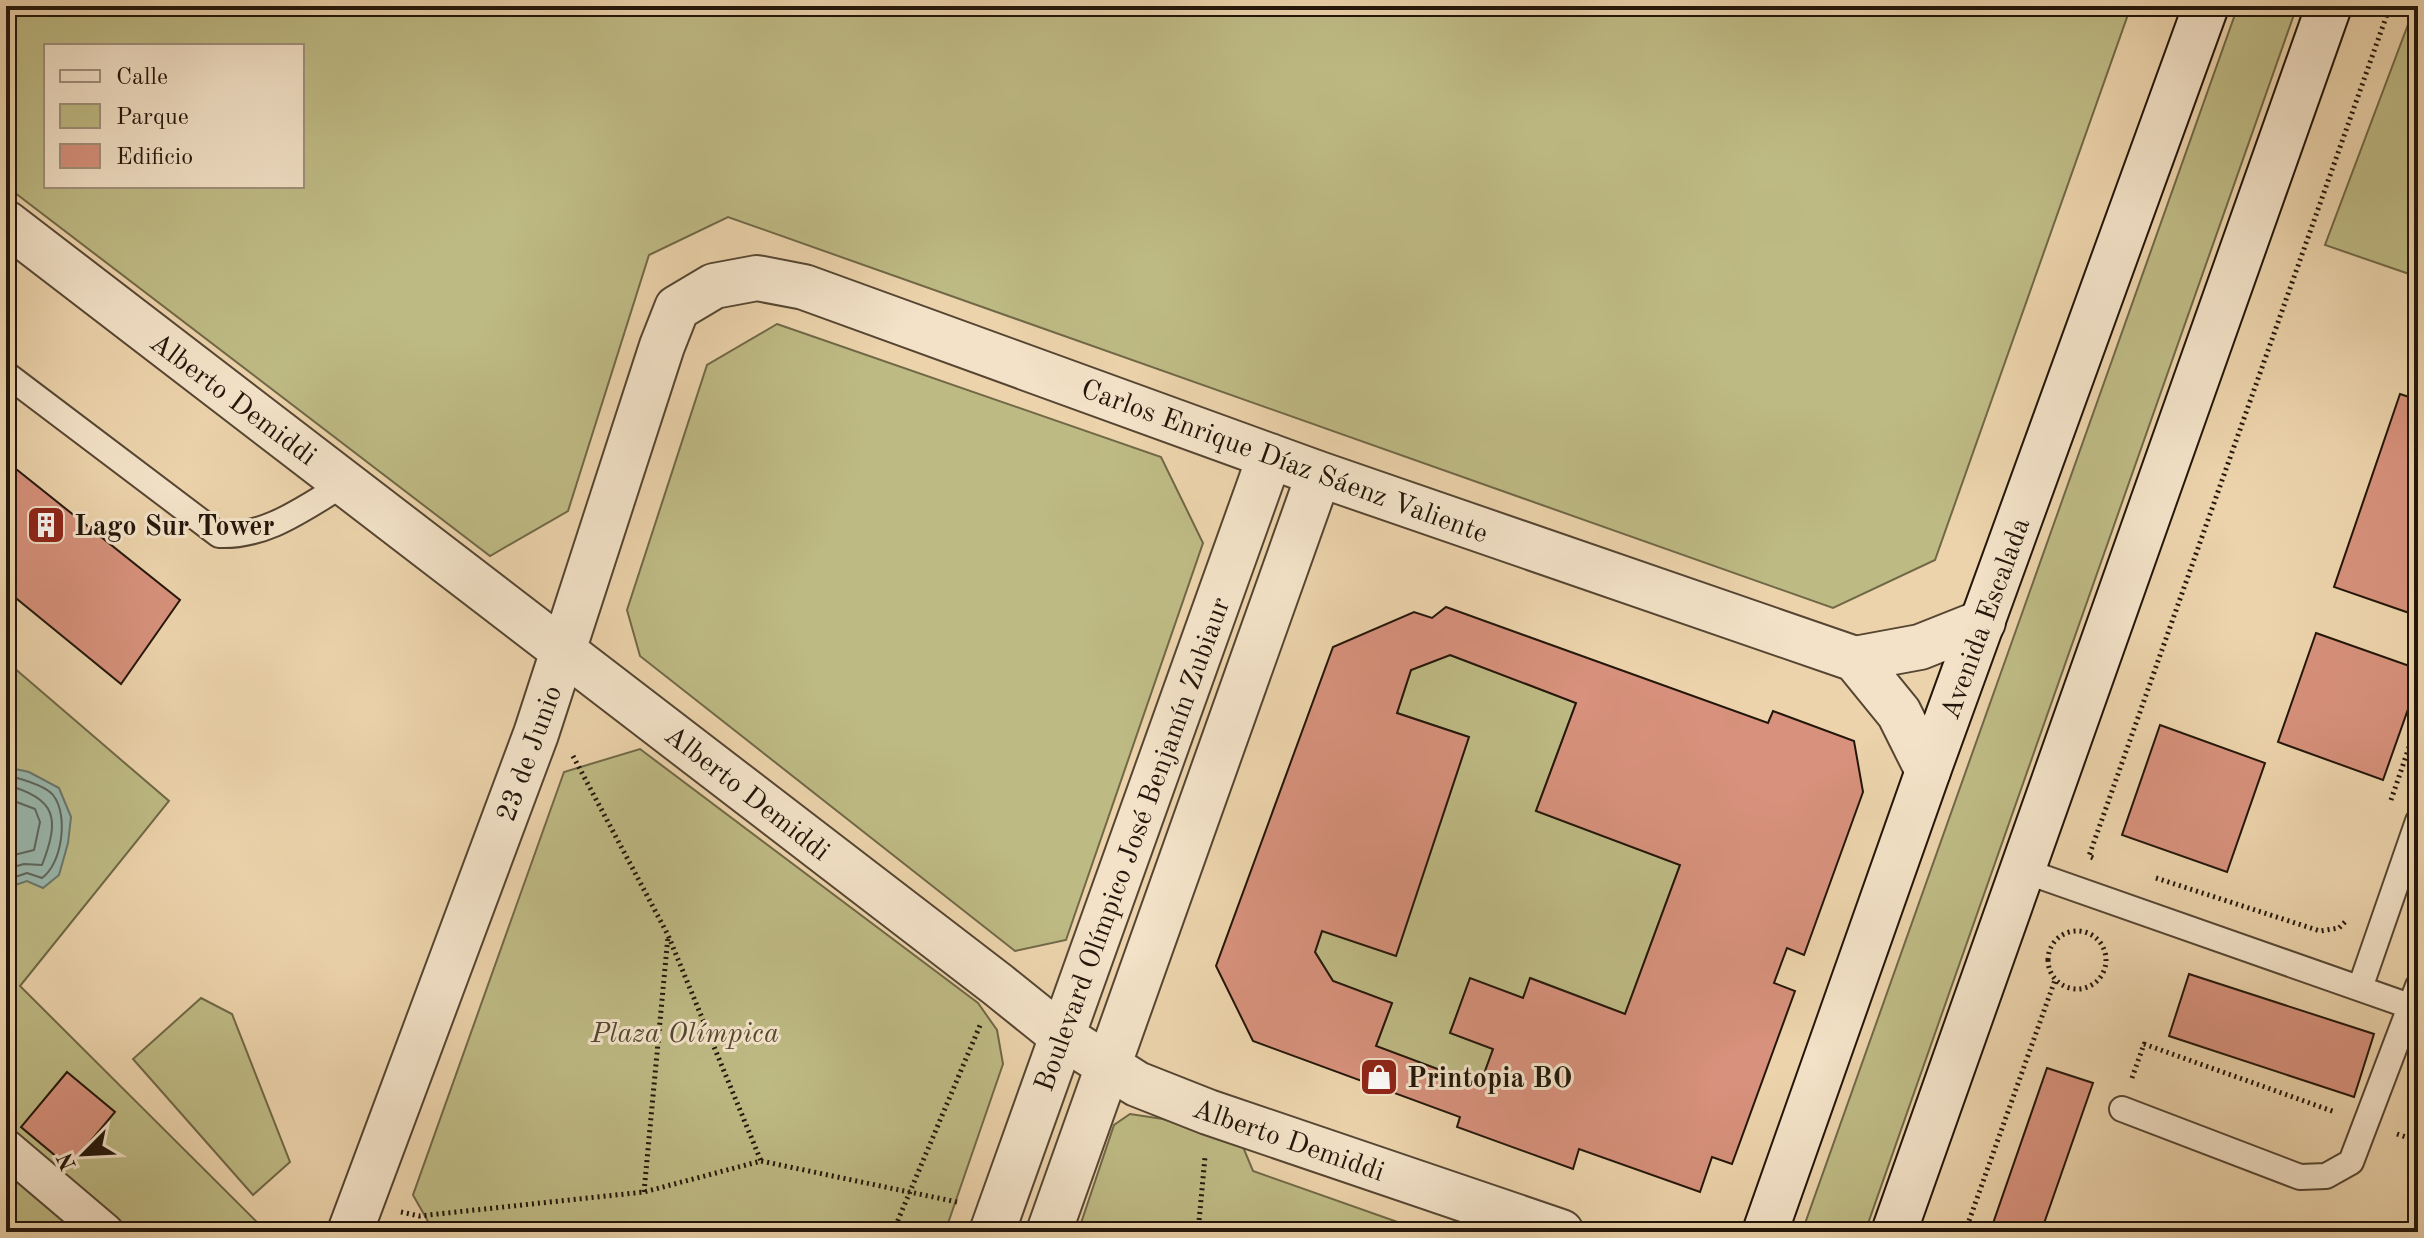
<svg xmlns="http://www.w3.org/2000/svg" width="2424" height="1238" font-family="'Old Standard TT',serif">
	<style>
		.green { fill: #beba84; stroke: #706847; stroke-width: 2; fill-rule: evenodd }
		.water { fill: #99b7ad; stroke: #6a776c; stroke-width: 2 }
		.lines { fill: none; stroke-linecap: round; stroke-linejoin: round }
		.shore { stroke: #5e665c; stroke-width: 2 }
		.building { fill: #d7917c; stroke: #23160a; stroke-width: 2; fill-rule: evenodd }
		.service-casing { stroke: #554532; stroke-width: 28 }
		.pedestrian-casing { stroke: #554532; stroke-width: 40 }
		.minor-casing { stroke: #554532; stroke-width: 48 }
		.secondary-casing { stroke: #23160a; stroke-width: 48 }
		.path { stroke: #23160a; stroke-width: 5; stroke-dasharray: 2 4; stroke-linecap: butt }
		.service { stroke: #f3e2c8; stroke-width: 24 }
		.pedestrian { stroke: #f3e2c8; stroke-width: 36 }
		.minor { stroke: #f3e2c8; stroke-width: 44 }
		.secondary { stroke: #f3e2c8; stroke-width: 44 }
		.labels { text-anchor: middle; stroke-width: 6; stroke-linejoin: round; paint-order: stroke }
		.street-label { font-size: 28px; fill: #23160a; stroke: #f3e2c8 }
		.poi-label { font-size: 28px; font-weight: bold; fill: #23160a; stroke: #f3e2c8; text-anchor: start }
		.park-label { font-size: 28px; font-style: italic; fill: #52472f; stroke: #f3e2c8 }
	</style>
	<rect width="100%" height="100%" fill="#ecd3ab"/>
	<filter id="stains"><feTurbulence type="fractalNoise" baseFrequency=".0025" numOctaves="4"/><feColorMatrix values="0 0 0 0 .2 0 0 0 0 .09 0 0 0 0 .02 0 0 0 .5 -.17"/></filter>
	<radialGradient id="worn" r=".72"><stop offset=".6" stop-color="#630" stop-opacity="0"/><stop offset="1" stop-color="#630" stop-opacity=".3"/></radialGradient>
	<path class="green" d="M6,6H2131L1935,560L1833,608L728,217L649,255L568,511L490,556L6,186ZM302,46V186H46V46Z
		M2238,6H2297L1865,1232H1802Z
		M2415,6H2418V277L2325,245Z
		M777,324L1161,457L1203,543L1066,940L1015,951L640,656L627,610L707,365Z
		M1450,655L1576,703L1536,811L1680,865L1625,1014L1531,978L1523,998L1470,979L1450,1033L1493,1049L1480,1085L1376,1046L1392,1003L1333,981L1315,952L1322,931L1468,737L1397,713L1411,670Z
		M6,661L169,801L20,986L267,1232H6Z
		M640,749L978,1003L997,1030L1003,1064L945,1232H434L413,1195L564,772Z
		M201,998L232,1014L290,1162L253,1195L133,1059Z
		M1130,1114L1163,1119L1241,1142L1253,1171L1426,1232H1078L1114,1125Z"/>
	<path class="water" d="M6,767L29,772L59,788L71,817L68,843L59,875L43,888L27,881L6,888Z"/>
	<g class="lines">
		<path class="shore" d="M6,775C18,778 45,785 53,795C69,815 62,864 42,878L27,873L6,880
			M6,785C57,798 60,819 42,865L24,864L6,869
			M6,798L35,809L40,822L34,850L6,857"/>
	</g>
	<path class="building" d="M2400,394L2418,400V616L2334,587Z
		M6,461L180,600L121,684L6,590Z
		M1446,607L1768,723L1773,711L1854,741L1863,792L1804,955L1787,948L1774,983L1795,991L1732,1164L1712,1157L1700,1192L1579,1149L1573,1169L1457,1127L1460,1117L1253,1041L1216,966L1333,647L1414,612L1432,618ZM1450,655L1576,703L1536,811L1680,865L1625,1014L1530,978L1523,998L1470,978L1450,1033L1493,1049L1480,1085L1376,1046L1392,1003L1333,981L1315,952L1322,931L1396,956L1469,737L1397,713L1411,670Z
		M2316,633L2418,669V681L2383,780L2278,742Z
		M2160,725L2265,763L2227,872L2122,835Z
		M2189,974L2374,1034L2354,1097L2169,1036Z
		M2047,1068L2093,1083L2041,1232H1990Z
		M67,1072L115,1112L69,1167L21,1127Z"/>
	<g class="lines">
		<g class="service-casing">
			<path id="service" d="M6,374L219,535C268,537 305,507 346,483
				M2022,870L2418,1009
				M2360,988L2418,821
				M2122,1109L2300,1177L2326,1176L2351,1162L2418,986"/>
		</g>
		<g class="pedestrian-casing">
			<path id="pedestrian" d="M6,1148L105,1232"/>
		</g>
		<g class="minor-casing">
			<path id="minor" d="M6,223L997,984L1063,1037L1137,1084L1208,1112L1561,1232
				M1855,659L1899,713L1928,771
				M350,1232L536,734L662,346L677,308L714,286L757,278L804,287L1319,474L1855,659L1920,647L1983,622
				M992,1232L1270,456
				M1049,1232L1319,474"/>
		</g>
		<g class="secondary-casing">
			<path id="secondary" d="M1765,1232L1928,771L2206,6
				M1894,1232L2329,6"/>
		</g>
		<path class="path" d="M573,756L668,935L761,1161
			M2391,800L2418,721
			M2093,858L2089,856L2390,6
			M2156,878L2320,931L2339,928L2346,921
			M2048 960a29 29 0 1 1 58 0a29 29 0 1 1-58 0Z
			M2132,1078L2144,1044L2335,1112
			M2397,1134L2418,1141
			M644,1192L668,936
			M401,1212L419,1216L644,1192L761,1161L957,1202
			M893,1232L981,1023
			M1198,1232L1205,1157
			M1965,1232L2055,980"/>
		<use href="#service" class="service"/>
		<use href="#pedestrian" class="pedestrian"/>
		<use href="#minor" class="minor"/>
		<use href="#secondary" class="secondary"/>
	</g>
	<defs>
		<g id="building-square" transform="scale(2)"><rect x="-9" y="-9" width="18" height="18" rx="4" fill="#8f2418" stroke="#f3e2c8"/><path d="M-4-6H4V6H1V3H-1V6H-4ZM-2.5-4.3h1.7v1.8h-1.7ZM.8-4.3h1.7v1.8H.8ZM-2.5-1h1.7V.8h-1.7ZM.8-1h1.7V.8H.8Z" fill="#fff"/></g>
		<g id="shop-square" transform="scale(2)"><rect x="-9" y="-9" width="18" height="18" rx="4" fill="#8f2418" stroke="#f3e2c8"/><path d="M-5-2.5h2.3a2.7 3.5 0 0 1 5.4 0H5L5.5 6h-11ZM-1.5-2.5h3a1.5 2.3 0 0 0-3 0Z" fill="#fff"/></g>
	</defs>
	<g fill-rule="evenodd">
		<use href="#building-square" x="46" y="525"/>
		<use href="#shop-square" x="1379" y="1077"/>
	</g>
	<g class="labels">
		<g class="street-label">
			<text transform="translate(234 398) rotate(37)" y="10">Alberto Demiddi</text>
			<text transform="translate(1285 460) rotate(20)" y="10">Carlos Enrique Díaz Sáenz Valiente</text>
			<text transform="translate(1984 618) rotate(-70)" y="10">Avenida Escalada</text>
			<text transform="translate(528 753) rotate(-70)" y="10">23 de Junio</text>
			<text transform="translate(748 792) rotate(38)" y="10">Alberto Demiddi</text>
			<text transform="translate(1131 844) rotate(-70)" y="10">Boulevard Olímpico José Benjamín Zubiaur</text>
			<text transform="translate(1289 1139) rotate(19)" y="10">Alberto Demiddi</text>
		</g>
		<g class="poi-label">
			<text x="74" y="535">Lago Sur Tower</text>
			<text x="1407" y="1087">Printopia BO</text>
		</g>
		<g class="park-label">
			<text x="685" y="1042">Plaza Olímpica</text>
		</g>
	</g>
	<rect width="2424" height="1238" fill="none" stroke="#ecd3ab" stroke-width="32"/>
	<rect x="8" y="8" width="2408" height="1222" fill="none" stroke="#23160a" stroke-width="4"/>
	<rect x="16" y="16" width="2392" height="1206" fill="none" stroke="#23160a" stroke-width="2"/>
	<rect x="44" y="44" width="260" height="144" fill="#f3e2c8" stroke="#a0907c" stroke-width="2"/>
	<rect x="60" y="70" width="40" height="12" fill="#f3e2c8" stroke="#a0907c" stroke-width="2"/>
	<text x="116" y="84" font-size="24" fill="#23160a">Calle</text>
	<rect x="60" y="104" width="40" height="24" fill="#beba84" stroke="#a0907c" stroke-width="2"/>
	<text x="116" y="124" font-size="24" fill="#23160a">Parque</text>
	<rect x="60" y="144" width="40" height="24" fill="#d7917c" stroke="#a0907c" stroke-width="2"/>
	<text x="116" y="164" font-size="24" fill="#23160a">Edificio</text>
	<g transform="translate(84 1154) rotate(246)" stroke="#f3e2c8" stroke-width="6" paint-order="stroke">
	<path d="M0-6L14 30L0 20L-14 30Z" fill="#23160a"/>
	<text y="-12" font-size="22" font-weight="bold" text-anchor="middle" fill="#23160a">N</text>
	</g>
	<rect width="100%" height="100%" filter="url(#stains)"/>
	<rect width="100%" height="100%" fill="url(#worn)"/>
</svg>
